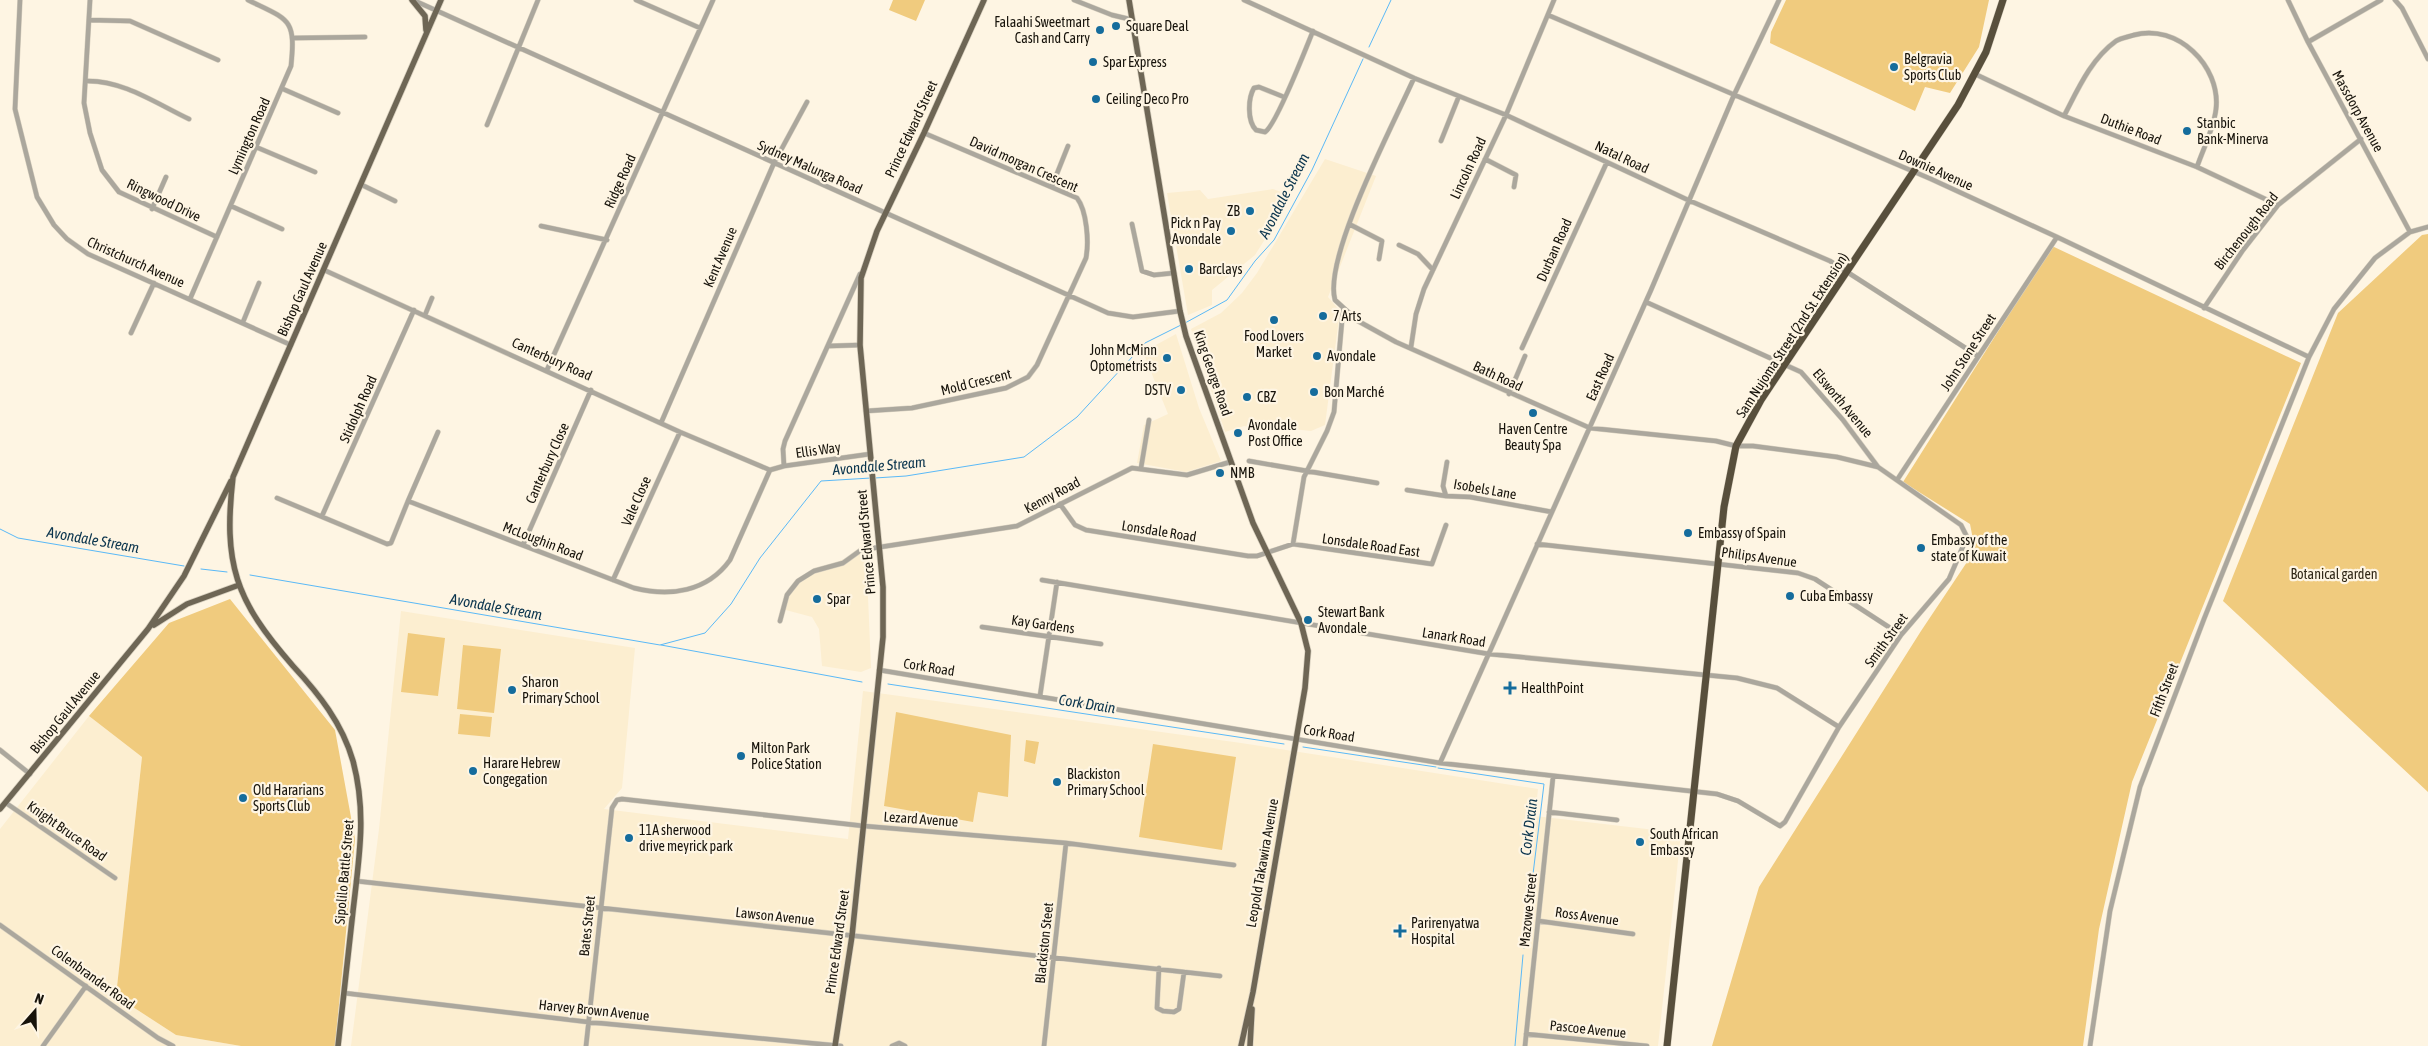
<svg xmlns="http://www.w3.org/2000/svg" width="2428" height="1046" font-family="'Asap Condensed',sans-serif">
	<style>
		.built { fill: #fceed0 }
		.green { fill: #f0cb7e }
		.lines { fill: none; stroke-linecap: round; stroke-linejoin: round }
		.stream { stroke: #5ab9f7; stroke-width: 1 }
		.minor-casing { stroke: #d9d1c0; stroke-width: 5.5 }
		.major-casing { stroke: #d9d1c0; stroke-width: 7 }
		.highway-casing { stroke: #d9d1c0; stroke-width: 8 }
		.minor { stroke: #aba79d; stroke-width: 4.5 }
		.major { stroke: #6e6655; stroke-width: 5.5 }
		.highway { stroke: #584f3c; stroke-width: 7 }
		.poi-dot { fill: #156c9c; stroke: #fef5e3; stroke-width: 2 }
		.labels { text-anchor: middle; stroke-width: 4.5; stroke-linejoin: round; paint-order: stroke }
		.poi-label { font-size: 14px; fill: #17130b; stroke: #fef5e3; text-anchor: start }
		.street-label { font-size: 14px; fill: #17130b; stroke: #fef5e3 }
		.park-label { font-size: 14px; fill: #312817; stroke: #fef5e3 }
		.water-label { font-size: 15px; font-style: italic; fill: #0a344d; stroke: #fef5e3 }
	</style>
	<rect width="100%" height="100%" fill="#fef5e3"/>
	<path class="built" d="M1325,159L1376,176L1328,297L1340,311L1325,425L1311,431L1265,426L1261,429L1244,426L1225,432L1191,329L1221,313L1242,293L1257,273Z
		M1273,189L1292,196L1255,255L1212,290V305L1188,315L1167,193L1200,190L1208,199Z
		M1176,334L1199,408L1221,461L1186,472L1137,463L1144,425L1168,414L1143,352Z
		M866,549L871,668L861,672L822,666L819,629L812,617L782,609L787,592L815,572Z
		M401,611L635,648L622,788L604,809L848,839L863,691L1241,743L1538,789L1535,816L1681,833L1658,1046H351L379,829Z
		M89,716L142,757L116,996L176,1035L241,1046H0V829Z"/>
	<path class="green" d="M893,0H925L916,21L889,10Z
		M1786,0H1989L1979,47L1950,93L1925,87L1915,111L1770,43L1771,32Z
		M2428,234V792L2223,601L2338,313L2422,235Z
		M2052,246L2301,363L2132,782L2099,929L2083,1046H1712L1759,887L1921,631L1975,550L1970,524L1903,482Z
		M230,599L335,730L355,839L335,1046H241L176,1035L116,996L142,757L89,716L169,623Z
		M408,633L445,638L438,696L401,692Z
		M463,645L501,649L494,713L457,709Z
		M896,712L1011,735L1008,797L978,792L973,822L884,806Z
		M460,714L492,717L490,737L458,734Z
		M1026,740L1039,742L1035,764L1024,761Z
		M1153,744L1236,757L1222,850L1139,837Z"/>
	<g class="lines">
		<path class="stream" d="M1369,47L1391,0
			M1185,323L1227,300L1255,261L1274,240L1312,170L1363,59
			M875,478L906,476L1024,457L1077,417L1145,343L1181,325
			M0,529L18,538L184,566
			M201,569L227,572
			M250,575L660,645L705,633L731,604L760,558L821,481L871,478
			M661,645L862,682
			M888,684L1284,744
			M1303,747L1436,767
			M1438,768L1544,784L1524,948
			M1515,1046L1523,955"/>
		<g class="minor-casing">
			<path id="minor" d="M20,0L15,109L37,197L54,225L67,239L88,254L291,345
				M90,0L84,103L90,133L102,170L119,192L217,237
				M413,0L1108,313L1133,317L1180,311
				M636,0L700,28
				M1074,0L1112,15L1133,20
				M1244,0L1414,78L1506,115L1688,200L1830,261L1978,356
				M2288,0L2308,42L2410,232
				M2395,0L2402,8L2428,59
				M1548,15L1931,179L2057,237L2309,357
				M89,20L130,21L218,60
				M294,38L365,37
				M2308,42L2381,0
				M1975,74L2064,116L2197,167L2278,205
				M86,81C123,80 157,104 189,119
				M283,89L338,113
				M1284,97L1259,87L1254,88C1248,98 1247,121 1256,130L1265,132C1276,126 1306,48 1313,31
				M2064,116C2078,89 2091,59 2116,41C2121,38 2128,37 2134,35C2177,23 2221,66 2216,109C2214,128 2203,149 2197,167
				M487,125L538,0
				M1441,141L1459,96
				M256,147L315,172
				M1485,159L1516,175L1514,187
				M362,185L395,201
				M1052,186L1068,146
				M231,206L282,229
				M152,209L166,177
				M1132,224L1142,271L1154,275L1174,273
				M1349,224L1382,241L1379,259
				M541,226L607,240
				M1399,245L1418,254L1433,270
				M324,270L680,432L770,470
				M190,299L291,66C296,18 289,20 248,0
				M1646,302L1801,372L1843,420L1878,467
				M2204,308L2243,250L2278,205L2361,139
				M425,315L432,298
				M243,322L259,283
				M131,333L154,283
				M829,346L860,345
				M1411,347L1416,314L1424,289L1506,115L1554,0
				M1522,348L1607,162
				M547,370L713,0
				M1509,394L1525,356
				M866,411L912,408L1006,388L1028,377L1037,365L1086,258C1089,242 1087,211 1077,198L924,133
				M661,423L774,163L807,102
				M1249,461L1377,483
				M1447,462L1443,486L1446,496L1470,497L1552,512
				M784,466L783,449L785,441L860,274
				M1141,468L1149,420
				M770,470L784,466L870,454
				M1897,480L2057,237
				M1407,490L1446,496
				M277,498L387,544L391,543L408,501L634,588C670,597 707,592 730,560L770,470
				M408,501L438,432
				M1060,504L1075,525L1086,530L1248,556H1257L1293,544L1432,564L1446,525
				M322,516L414,310
				M1293,544L1304,477L1327,431L1334,412L1343,309
				M1537,544L1798,573L1815,579L1901,635
				M523,545L591,390
				M613,580L680,432
				M1042,580L1489,654L1737,678L1777,688L1839,727
				M780,621L787,595L798,581L814,571L843,563L861,550L1017,526L1132,468L1187,475L1230,462
				M982,627L1101,644
				M879,670L1440,763L1717,794L1738,801L1780,826L1785,822L1839,727L1901,635L1949,579L1967,537L1961,525L1878,467L1837,457L1753,446H1736L1716,441L1590,428L1396,342L1358,321L1335,300C1323,257 1394,123 1414,78
				M1040,696L1057,582
				M0,750L30,774
				M1440,763L1651,290L1734,95L1779,0
				M6,803L115,878
				M1549,812L1617,820
				M356,881L1220,976
				M1539,921L1633,934
				M0,925L158,1038L173,1046
				M1159,968L1157,1008L1163,1011L1174,1012L1179,1009L1184,972
				M344,993L588,1022L841,1046
				M1526,1034L1647,1046
				M43,1046L86,986
				M586,1046L612,808L617,800L622,799L864,826L1066,843L1234,865
				M892,1046L899,1043L905,1046
				M1044,1046L1066,843
				M1525,1046L1553,777
				M2090,1046L2110,911L2140,787L2204,619L2309,357L2334,309L2375,258L2410,232L2428,227"/>
		</g>
		<g class="major-casing">
			<path id="major" d="M412,0L425,16L426,30
				M1129,0L1180,311L1186,336L1253,523L1301,623L1308,651L1305,688L1253,992L1241,1046
				M154,625L187,604L239,585
				M0,809L148,629L184,576L231,481
				M338,1046C343,1001 348,956 353,911C359,858 367,813 353,761C342,723 319,694 293,666C235,600 223,564 233,477L441,0
				M835,1046L852,936L883,637V587L860,345L861,278L877,231L924,133L984,0
				M1250,1046L1252,1009"/>
		</g>
		<g class="highway-casing">
			<path id="highway" d="M1667,1046L1724,507L1736,446L1761,400L1958,105L1986,52L2003,0"/>
		</g>
		<use href="#minor" class="minor"/>
		<use href="#major" class="major"/>
		<use href="#highway" class="highway"/>
	</g>
	<g class="poi-dot">
		<circle cx="1116" cy="26" r="5"/>
		<circle cx="1100" cy="30" r="5"/>
		<circle cx="1093" cy="62" r="5"/>
		<circle cx="1894" cy="67" r="5"/>
		<circle cx="1096" cy="99" r="5"/>
		<circle cx="2187" cy="131" r="5"/>
		<circle cx="1250" cy="211" r="5"/>
		<circle cx="1231" cy="231" r="5"/>
		<circle cx="1189" cy="269" r="5"/>
		<circle cx="1323" cy="316" r="5"/>
		<circle cx="1274" cy="320" r="5"/>
		<circle cx="1317" cy="356" r="5"/>
		<circle cx="1167" cy="358" r="5"/>
		<circle cx="1181" cy="390" r="5"/>
		<circle cx="1314" cy="392" r="5"/>
		<circle cx="1247" cy="397" r="5"/>
		<circle cx="1533" cy="413" r="5"/>
		<circle cx="1238" cy="433" r="5"/>
		<circle cx="1220" cy="473" r="5"/>
		<circle cx="1688" cy="533" r="5"/>
		<circle cx="1921" cy="548" r="5"/>
		<circle cx="1790" cy="596" r="5"/>
		<circle cx="817" cy="599" r="5"/>
		<circle cx="1308" cy="620" r="5"/>
		<path d="M1507.5 680.5h5v5h5v5h-5v5h-5v-5h-5v-5h5z"/>
		<circle cx="512" cy="690" r="5"/>
		<circle cx="741" cy="756" r="5"/>
		<circle cx="473" cy="771" r="5"/>
		<circle cx="1057" cy="782" r="5"/>
		<circle cx="243" cy="798" r="5"/>
		<circle cx="629" cy="838" r="5"/>
		<circle cx="1640" cy="842" r="5"/>
		<path d="M1397.5 923.5h5v5h5v5h-5v5h-5v-5h-5v-5h5z"/>
	</g>
	<g class="labels">
		<g class="poi-label">
			<text x="1090" y="27" text-anchor="end">Falaahi Sweetmart<tspan x="1090" dy="16">Cash and Carry</tspan></text>
			<text x="1126" y="31">Square Deal</text>
			<text x="1904" y="64">Belgravia<tspan x="1904" dy="16">Sports Club</tspan></text>
			<text x="1103" y="67">Spar Express</text>
			<text x="1106" y="104">Ceiling Deco Pro</text>
			<text x="2197" y="128">Stanbic<tspan x="2197" dy="16">Bank-Minerva</tspan></text>
			<text x="1240" y="216" text-anchor="end">ZB</text>
			<text x="1221" y="228" text-anchor="end">Pick n Pay<tspan x="1221" dy="16">Avondale</tspan></text>
			<text x="1199" y="274">Barclays</text>
			<text x="1333" y="321">7 Arts</text>
			<text x="1274" y="341" text-anchor="middle">Food Lovers<tspan x="1274" dy="16">Market</tspan></text>
			<text x="1157" y="355" text-anchor="end">John McMinn<tspan x="1157" dy="16">Optometrists</tspan></text>
			<text x="1327" y="361">Avondale</text>
			<text x="1171" y="395" text-anchor="end">DSTV</text>
			<text x="1324" y="397">Bon Marché</text>
			<text x="1257" y="402">CBZ</text>
			<text x="1248" y="430">Avondale<tspan x="1248" dy="16">Post Office</tspan></text>
			<text x="1533" y="434" text-anchor="middle">Haven Centre<tspan x="1533" dy="16">Beauty Spa</tspan></text>
			<text x="1230" y="478">NMB</text>
			<text x="1698" y="538">Embassy of Spain</text>
			<text x="1931" y="545">Embassy of the<tspan x="1931" dy="16">state of Kuwait</tspan></text>
			<text x="1800" y="601">Cuba Embassy</text>
			<text x="827" y="604">Spar</text>
			<text x="1318" y="617">Stewart Bank<tspan x="1318" dy="16">Avondale</tspan></text>
			<text x="522" y="687">Sharon<tspan x="522" dy="16">Primary School</tspan></text>
			<text x="1521" y="693">HealthPoint</text>
			<text x="751" y="753">Milton Park<tspan x="751" dy="16">Police Station</tspan></text>
			<text x="483" y="768">Harare Hebrew<tspan x="483" dy="16">Congegation</tspan></text>
			<text x="1067" y="779">Blackiston<tspan x="1067" dy="16">Primary School</tspan></text>
			<text x="253" y="795">Old Hararians<tspan x="253" dy="16">Sports Club</tspan></text>
			<text x="639" y="835">11A sherwood<tspan x="639" dy="16">drive meyrick park</tspan></text>
			<text x="1650" y="839">South African<tspan x="1650" dy="16">Embassy</tspan></text>
			<text x="1411" y="928">Parirenyatwa<tspan x="1411" dy="16">Hospital</tspan></text>
		</g>
		<g class="street-label">
			<text transform="translate(2358 111) rotate(61)" y="5">Massdorp Avenue</text>
			<text transform="translate(911 129) rotate(-65)" y="5">Prince Edward Street</text>
			<text transform="translate(2131 129) rotate(21)" y="5">Duthie Road</text>
			<text transform="translate(249 136) rotate(-66)" y="5">Lymington Road</text>
			<text transform="translate(1622 157) rotate(25)" y="5">Natal Road</text>
			<text transform="translate(1024 164) rotate(24)" y="5">David morgan Crescent</text>
			<text transform="translate(810 167) rotate(24)" y="5">Sydney Malunga Road</text>
			<text transform="translate(1468 168) rotate(-65)" y="5">Lincoln Road</text>
			<text transform="translate(1936 170) rotate(24)" y="5">Downie Avenue</text>
			<text transform="translate(620 181) rotate(-66)" y="5">Ridge Road</text>
			<text transform="translate(164 200) rotate(26)" y="5">Ringwood Drive</text>
			<text transform="translate(2246 231) rotate(-52)" y="5">Birchenough Road</text>
			<text transform="translate(1554 250) rotate(-66)" y="5">Durban Road</text>
			<text transform="translate(720 257) rotate(-67)" y="5">Kent Avenue</text>
			<text transform="translate(136 262) rotate(24)" y="5">Christchurch Avenue</text>
			<text transform="translate(302 289) rotate(-66)" y="5">Bishop Gaul Avenue</text>
			<text transform="translate(1792 335) rotate(-57)" y="5">Sam Nujoma Street (2nd St. Extension)</text>
			<text transform="translate(1968 352) rotate(-57)" y="5">John Stone Street</text>
			<text transform="translate(552 359) rotate(24)" y="5">Canterbury Road</text>
			<text transform="translate(1213 373) rotate(71)" y="5">King George Road</text>
			<text transform="translate(1498 376) rotate(25)" y="5">Bath Road</text>
			<text transform="translate(1600 377) rotate(-66)" y="5">East Road</text>
			<text transform="translate(976 382) rotate(-14)" y="5">Mold Crescent</text>
			<text transform="translate(1843 403) rotate(50)" y="5">Elsworth Avenue</text>
			<text transform="translate(358 409) rotate(-66)" y="5">Stidolph Road</text>
			<text transform="translate(818 450) rotate(-8)" y="5">Ellis Way</text>
			<text transform="translate(547 463) rotate(-66)" y="5">Canterbury Close</text>
			<text transform="translate(1485 489) rotate(10)" y="5">Isobels Lane</text>
			<text transform="translate(1052 495) rotate(-28)" y="5">Kenny Road</text>
			<text transform="translate(636 501) rotate(-66)" y="5">Vale Close</text>
			<text transform="translate(1159 531) rotate(9)" y="5">Lonsdale Road</text>
			<text transform="translate(543 541) rotate(21)" y="5">McLoughin Road</text>
			<text transform="translate(866 542) rotate(-95)" y="5">Prince Edward Street</text>
			<text transform="translate(1371 545) rotate(8)" y="5">Lonsdale Road East</text>
			<text transform="translate(1759 557) rotate(8)" y="5">Philips Avenue</text>
			<text transform="translate(1043 624) rotate(8)" y="5">Kay Gardens</text>
			<text transform="translate(1454 637) rotate(9)" y="5">Lanark Road</text>
			<text transform="translate(1886 640) rotate(-54)" y="5">Smith Street</text>
			<text transform="translate(929 667) rotate(9)" y="5">Cork Road</text>
			<text transform="translate(2164 690) rotate(-69)" y="5">Fifth Street</text>
			<text transform="translate(65 712) rotate(-51)" y="5">Bishop Gaul Avenue</text>
			<text transform="translate(1329 733) rotate(9)" y="5">Cork Road</text>
			<text transform="translate(921 819) rotate(4)" y="5">Lezard Avenue</text>
			<text transform="translate(67 831) rotate(35)" y="5">Knight Bruce Road</text>
			<text transform="translate(1262 863) rotate(-80)" y="5">Leopold Takawira Avenue</text>
			<text transform="translate(344 872) rotate(-85)" y="5">Sipolilo Battle Street</text>
			<text transform="translate(1528 910) rotate(-84)" y="5">Mazowe Street</text>
			<text transform="translate(775 916) rotate(6)" y="5">Lawson Avenue</text>
			<text transform="translate(1587 916) rotate(8)" y="5">Ross Avenue</text>
			<text transform="translate(587 926) rotate(-84)" y="5">Bates Street</text>
			<text transform="translate(837 942) rotate(-82)" y="5">Prince Edward Street</text>
			<text transform="translate(1044 943) rotate(-84)" y="5">Blackiston Steet</text>
			<text transform="translate(93 977) rotate(36)" y="5">Colenbrander Road</text>
			<text transform="translate(594 1010) rotate(6)" y="5">Harvey Brown Avenue</text>
			<text transform="translate(1588 1029) rotate(6)" y="5">Pascoe Avenue</text>
		</g>
		<g class="park-label">
			<text x="2334" y="579">Botanical garden</text>
		</g>
		<g class="water-label">
			<text transform="translate(1284 196) rotate(-63)" y="5">Avondale Stream</text>
			<text transform="translate(879 466) rotate(-5)" y="5">Avondale Stream</text>
			<text transform="translate(93 540) rotate(10)" y="5">Avondale Stream</text>
			<text transform="translate(496 607) rotate(10)" y="5">Avondale Stream</text>
			<text transform="translate(1087 704) rotate(9)" y="5">Cork Drain</text>
			<text transform="translate(1529 827) rotate(-83)" y="5">Cork Drain</text>
		</g>
	</g>
	<g transform="translate(35 1011) rotate(20)" stroke="#fef5e3" stroke-width="4" paint-order="stroke">
	<path d="M0-4L9 19L0 12L-9 19Z" fill="#17130b"/>
	<text y="-8" font-size="14" font-weight="bold" text-anchor="middle" fill="#17130b">N</text>
	</g>
</svg>
